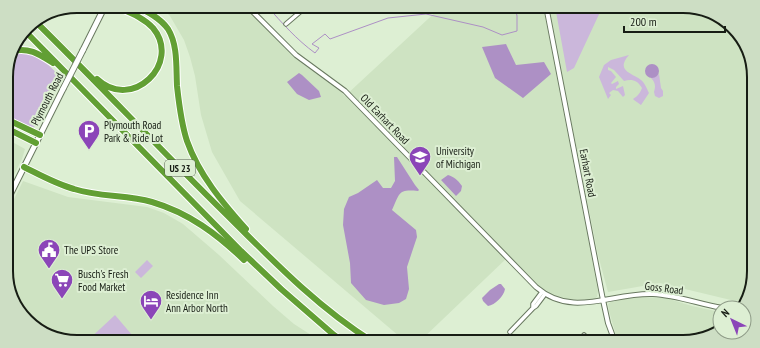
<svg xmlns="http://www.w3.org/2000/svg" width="760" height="348" font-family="'PT Sans Narrow',sans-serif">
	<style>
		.built { fill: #cee3c2 }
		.green { fill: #cbb7db }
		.water { fill: #ad90c5 }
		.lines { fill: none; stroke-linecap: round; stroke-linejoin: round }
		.stream { stroke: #ad90c5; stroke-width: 1 }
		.minor-casing { stroke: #697960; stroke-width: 5.5 }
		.tertiary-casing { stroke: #697960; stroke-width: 6 }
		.secondary-casing { stroke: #697960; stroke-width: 7 }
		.motorway-casing { stroke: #fff; stroke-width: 8 }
		.minor { stroke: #fff; stroke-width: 3.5 }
		.tertiary { stroke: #fff; stroke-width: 4 }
		.secondary { stroke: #fff; stroke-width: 5 }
		.motorway { stroke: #629f34; stroke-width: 6 }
		.secondary-bridge-casing { stroke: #697960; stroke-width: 7; stroke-linecap: butt }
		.secondary-bridge { stroke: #fff; stroke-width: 5 }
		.labels { text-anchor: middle; stroke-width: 4; stroke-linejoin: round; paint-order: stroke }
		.shield { fill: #ddefd3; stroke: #525c4d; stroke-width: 1 }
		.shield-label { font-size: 10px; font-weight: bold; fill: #171d14 }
		.street-label { font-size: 11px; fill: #171d14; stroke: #ddefd3 }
		.poi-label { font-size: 11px; fill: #171d14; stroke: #ddefd3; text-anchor: start }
		.rim { fill: none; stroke: #171d14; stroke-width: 2 }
	</style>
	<rect width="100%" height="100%" fill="#ddefd3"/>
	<path class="built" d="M160,6H243L302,63L333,85L345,96L442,6H543L598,291L597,297L593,300L573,302L555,297L539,288L508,257L419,342H406L240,201L212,152L201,115L195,76L190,57L184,40L170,16Z
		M548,6H683L710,12L739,34L753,68L747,299L735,301L660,283L608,292L598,255Z
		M7,139L25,149L22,159L7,189Z
		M23,181L68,197L147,207L164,213L183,224L219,255L273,306L294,324L322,342H77L50,336L21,314L7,284V216L11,205Z
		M641,297L666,298L692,306L720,312V331L687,342H618L609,311L608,304L612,301Z"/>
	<path class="green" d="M555,6H607L601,10L574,68L567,72Z
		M26,51L39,56L62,78L40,123L34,127L28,126L6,115V73L12,53Z
		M629,55C615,71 632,73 641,80C645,83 647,89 649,93L641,105L634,100L633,99C638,96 640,93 642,88C637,80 632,79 624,81L614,70L608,67V70L611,71L616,77L611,83L612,84L618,81L619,84L616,87V89L623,86L625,95L623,97L618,91L613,90L609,93L611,95L608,99L599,77L604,65L611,60Z
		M659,74L661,88L663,91V96L659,98L655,96L654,92C656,86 655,82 651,78L655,77Z
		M147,260L153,266L141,278L135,272Z
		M115,315L138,342H86Z"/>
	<path class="water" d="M506,44L516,65L544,62L551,74L523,98L495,78L482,47Z
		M645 71a7 7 0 1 1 14 0a7 7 0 1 1-14 0Z
		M299,73L302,75L319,91L321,97L309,100L297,94L287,82Z
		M394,157H397L415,185L419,190L418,191C398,189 400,193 392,210L416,230L417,237L407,267L409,289L406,299L399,303L384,305L366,300L351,283L350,263L343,225L344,209L349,197L358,193L377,180L383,188H391L395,181Z
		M448,175C454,177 458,180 462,186L461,191L456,196L441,180Z
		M499,284H501L505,289C504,296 495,305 488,306L483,301L482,298L490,290Z"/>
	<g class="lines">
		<path class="stream" d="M267,6C282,23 297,40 315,53L319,48L312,44L325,34L330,39L388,18L426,14L483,27L502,35L517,31V16L515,6"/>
		<g class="minor-casing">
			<path id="minor" d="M286,24L307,6
				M533,308V304L542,292
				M510,332L533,308L536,306L545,294
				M584,335L591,342"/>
		</g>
		<g class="tertiary-casing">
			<path id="tertiary" d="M247,6L296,55L345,91L536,287C573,319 612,292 653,294C676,295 699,304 722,308
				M546,6L603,300L608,323L615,342"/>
		</g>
		<g class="secondary-casing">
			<path id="secondary" d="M83,50L105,6
				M7,201L63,89"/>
		</g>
		<g class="motorway-casing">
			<path id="motorway" d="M136,6C148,12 160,18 168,29C178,45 176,68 177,86C179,104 181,123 187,141C199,175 222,202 246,229
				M36,22C104,89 169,159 238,226C280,268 322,310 373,342
				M25,31L241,251L281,289L334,335L344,342
				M12,51C29,47 39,54 53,63
				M97,79C132,112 182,63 153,28C143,17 128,12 115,6
				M6,119L40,135
				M6,128L36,143
				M24,167C40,175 56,184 74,189C99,197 127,195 152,202C189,213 217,234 244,260"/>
		</g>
		<use href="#minor" class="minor"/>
		<use href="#tertiary" class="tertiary"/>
		<use href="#secondary" class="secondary"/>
		<use href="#motorway" class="motorway"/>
		<g class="secondary-bridge-casing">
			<path id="secondary-bridge" d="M63,89L83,50"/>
		</g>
		<use href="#secondary-bridge" class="secondary-bridge"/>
	</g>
	<defs>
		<g id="parking-pin" transform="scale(1.15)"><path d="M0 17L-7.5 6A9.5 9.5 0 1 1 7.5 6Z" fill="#8b45b8" stroke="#ddefd3"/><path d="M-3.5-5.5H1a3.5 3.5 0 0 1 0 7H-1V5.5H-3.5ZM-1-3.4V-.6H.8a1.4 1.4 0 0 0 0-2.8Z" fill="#fff"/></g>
		<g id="university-pin" transform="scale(1.15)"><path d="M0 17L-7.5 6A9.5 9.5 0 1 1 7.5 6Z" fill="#8b45b8" stroke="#ddefd3"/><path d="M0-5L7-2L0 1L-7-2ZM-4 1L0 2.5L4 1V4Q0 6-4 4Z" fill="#fff"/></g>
		<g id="civic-pin" transform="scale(1.15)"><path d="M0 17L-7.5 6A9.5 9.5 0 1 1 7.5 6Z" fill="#8b45b8" stroke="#ddefd3"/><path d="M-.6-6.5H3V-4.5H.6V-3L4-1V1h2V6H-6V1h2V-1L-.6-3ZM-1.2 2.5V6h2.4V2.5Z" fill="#fff"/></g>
		<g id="supermarket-pin" transform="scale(1.15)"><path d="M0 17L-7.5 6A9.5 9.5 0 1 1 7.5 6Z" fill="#8b45b8" stroke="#ddefd3"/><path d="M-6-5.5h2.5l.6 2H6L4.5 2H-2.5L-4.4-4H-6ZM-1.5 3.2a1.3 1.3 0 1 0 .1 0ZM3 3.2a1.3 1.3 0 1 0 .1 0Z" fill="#fff"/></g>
		<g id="hotel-pin" transform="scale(1.15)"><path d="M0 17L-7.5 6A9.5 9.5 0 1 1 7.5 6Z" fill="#8b45b8" stroke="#ddefd3"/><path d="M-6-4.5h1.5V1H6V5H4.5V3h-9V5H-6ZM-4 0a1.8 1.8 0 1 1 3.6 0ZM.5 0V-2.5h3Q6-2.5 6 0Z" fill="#fff"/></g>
	</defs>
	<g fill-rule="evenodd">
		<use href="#parking-pin" x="89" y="131"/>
		<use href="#university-pin" x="420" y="157"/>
		<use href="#civic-pin" x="49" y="250"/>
		<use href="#supermarket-pin" x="62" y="280"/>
		<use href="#hotel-pin" x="151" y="301"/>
	</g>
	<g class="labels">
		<rect class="shield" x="165" y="160" width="30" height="16" rx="3"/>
		<g class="shield-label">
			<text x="180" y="172">US 23</text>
		</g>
		<g class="street-label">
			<text transform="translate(47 99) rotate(-63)" y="4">Plymouth Road</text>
			<text transform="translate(385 119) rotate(46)" y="4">Old Earhart Road</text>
			<text transform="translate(588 173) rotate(79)" y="4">Earhart Road</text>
			<text transform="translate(664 288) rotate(7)" y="4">Goss Road</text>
		</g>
		<g class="poi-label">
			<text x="104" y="129">Plymouth Road<tspan x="104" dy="13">Park &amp; Ride Lot</tspan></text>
			<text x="436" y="155">University<tspan x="436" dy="13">of Michigan</tspan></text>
			<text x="64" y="254">The UPS Store</text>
			<text x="78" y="278">Busch's Fresh<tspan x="78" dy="13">Food Market</tspan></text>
			<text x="166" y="299">Residence Inn<tspan x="166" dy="13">Ann Arbor North</tspan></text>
		</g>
	</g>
	<path d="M0 0H760V348H0ZM77 13H683A64 64 0 0 1 747 77V271A64 64 0 0 1 683 335H77A64 64 0 0 1 13 271V77A64 64 0 0 1 77 13Z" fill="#cddec4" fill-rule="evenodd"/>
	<path class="rim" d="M77 13H683A64 64 0 0 1 747 77V271A64 64 0 0 1 683 335H77A64 64 0 0 1 13 271V77A64 64 0 0 1 77 13Z"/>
	<g transform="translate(732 320) rotate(317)"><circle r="19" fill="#ddefd3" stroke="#8e9b87"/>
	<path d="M0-3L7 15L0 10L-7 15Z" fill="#8b45b8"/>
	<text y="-6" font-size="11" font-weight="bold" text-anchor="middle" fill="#171d14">N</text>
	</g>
	<path d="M624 26v6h101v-6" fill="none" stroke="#171d14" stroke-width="2"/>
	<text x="630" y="26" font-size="12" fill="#171d14" stroke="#ddefd3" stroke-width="3" paint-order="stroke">200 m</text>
</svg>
